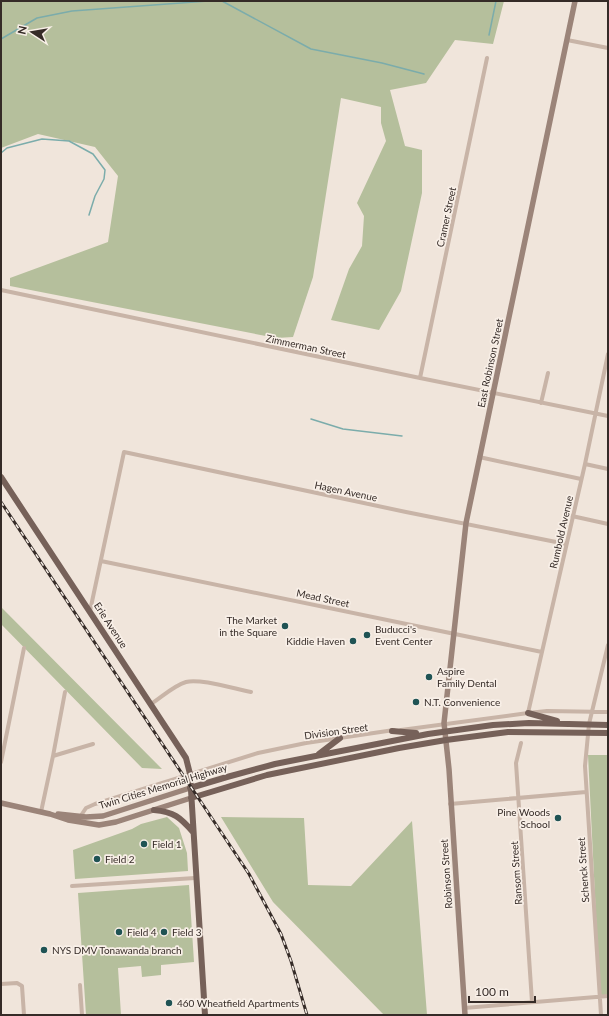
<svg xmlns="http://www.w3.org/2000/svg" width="609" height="1016" font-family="Lato,sans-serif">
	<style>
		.green { fill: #b5bf9c }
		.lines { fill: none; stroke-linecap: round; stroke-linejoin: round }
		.stream { stroke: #7bacab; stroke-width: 1.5 }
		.street { stroke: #c8b4a7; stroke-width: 4 }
		.secondary { stroke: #9b8479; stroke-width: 5.5 }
		.primary { stroke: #766159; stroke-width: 6 }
		.rail-casing { stroke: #352b27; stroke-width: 3 }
		.rail { stroke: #f8efe7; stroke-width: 1.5; stroke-dasharray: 4.5; stroke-linecap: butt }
		.poi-dot { fill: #1f5354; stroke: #f8efe7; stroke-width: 1.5 }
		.labels { text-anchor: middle; stroke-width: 3.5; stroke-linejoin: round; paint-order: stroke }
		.street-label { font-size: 10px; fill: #352b27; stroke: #f8efe7 }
		.poi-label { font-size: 10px; fill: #352b27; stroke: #f8efe7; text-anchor: start }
	</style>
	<rect width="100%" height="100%" fill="#f0e5db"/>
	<path class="green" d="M1,1H504L493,44L455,40L426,83L390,90L405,146L422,150V193L401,291L379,330L331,320L349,269L362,246L364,216L357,203L386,141L381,123V107L341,98L313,277L293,337L276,338L10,286V278L108,242L118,176L95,147L38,134L1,148Z
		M1,607L162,769L142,768L1,624Z
		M588,755H608V996L600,997Z
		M167,817L179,828L187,853L188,871L75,879L73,850L132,829L141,824Z
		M221,817L304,818L308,885L351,886L412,821L427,1015H384L273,902Z
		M189,885L194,962L161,965V975L142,977L141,966L118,968L121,1015H86L78,893Z"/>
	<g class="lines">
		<path class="stream" d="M222,1L311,49L382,63L424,74
			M489,35L496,1
			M1,39L37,18L72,11L208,1
			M1,153L7,148L42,139L69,141L93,154L105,170L104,179L95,196L89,215
			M311,419L343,429L402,436"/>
		<path class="street" d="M567,40L608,48
			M1,290L420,378L608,416
			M420,378L487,58
			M541,403L548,373
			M479,457L581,479
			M585,464L608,469
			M572,516L608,524
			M101,561L542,652
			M90,611L124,452L406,512L566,544
			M151,704C162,697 173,686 186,682C199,678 235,689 251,692
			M528,713L585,464L608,354
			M401,730L528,713L547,711L608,712
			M521,743L516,763L532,1002
			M53,756L93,744
			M1,762L24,648
			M450,804L586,792
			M41,812L53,756L65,692
			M80,817L86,808L95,804L258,753L306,743L394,730
			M72,886L195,878
			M1,984L17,983L22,986L24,1015
			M80,985L82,1015
			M464,1008L608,996
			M601,1015L585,766L589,724L608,645"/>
		<path class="secondary" d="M1,803L50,814L68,820L99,825L116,822L191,798
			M58,814L86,817L103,816L190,788
			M465,1015L449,769L444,723L466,523L575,1"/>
		<path class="primary" d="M1,477L186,758L190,774L205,1015
			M528,713L557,721
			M392,731L416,733
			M319,754L340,738
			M190,788L227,777L275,764L428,734L493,725L529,723L608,725
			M191,798L267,775L399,748L446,740L508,732L608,733
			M154,810C174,812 180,817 193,832"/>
		<g class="rail-casing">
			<path id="rail" d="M1,502L249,874L281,934L291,961L307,1015"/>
		</g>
		<use href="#rail" class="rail"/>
	</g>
	<g class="poi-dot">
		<circle cx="285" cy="626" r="4"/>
		<circle cx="367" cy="635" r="4"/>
		<circle cx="353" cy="641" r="4"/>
		<circle cx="429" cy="677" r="4"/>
		<circle cx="416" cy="702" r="4"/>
		<circle cx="558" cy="818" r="4"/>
		<circle cx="144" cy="844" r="4"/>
		<circle cx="97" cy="859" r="4"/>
		<circle cx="119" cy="932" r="4"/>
		<circle cx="164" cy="932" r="4"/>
		<circle cx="44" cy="950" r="4"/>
		<circle cx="169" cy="1003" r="4"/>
	</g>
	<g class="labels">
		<g class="street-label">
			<text transform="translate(446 217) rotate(-78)" y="4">Cramer Street</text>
			<text transform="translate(306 346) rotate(12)" y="4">Zimmerman Street</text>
			<text transform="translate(490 363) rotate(-78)" y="4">East Robinson Street</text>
			<text transform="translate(346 491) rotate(12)" y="4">Hagen Avenue</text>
			<text transform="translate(561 532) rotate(-77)" y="4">Rumbold Avenue</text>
			<text transform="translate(323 598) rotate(12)" y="4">Mead Street</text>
			<text transform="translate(111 625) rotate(57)" y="4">Erie Avenue</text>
			<text transform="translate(336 731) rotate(-8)" y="4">Division Street</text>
			<text transform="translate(163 786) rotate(-17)" y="4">Twin Cities Memorial Highway</text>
			<text transform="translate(583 870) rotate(-94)" y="4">Schenck Street</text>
			<text transform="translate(516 873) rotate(-94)" y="4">Ransom Street</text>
			<text transform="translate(446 874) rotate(-94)" y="4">Robinson Street</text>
		</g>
		<g class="poi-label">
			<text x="277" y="624" text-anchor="end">The Market<tspan x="277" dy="12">in the Square</tspan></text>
			<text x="375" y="633">Buducci's<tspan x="375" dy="12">Event Center</tspan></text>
			<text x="345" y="645" text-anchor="end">Kiddie Haven</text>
			<text x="437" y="675">Aspire<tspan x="437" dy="12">Family Dental</tspan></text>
			<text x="424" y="706">N.T. Convenience</text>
			<text x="550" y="816" text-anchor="end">Pine Woods<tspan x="550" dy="12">School</tspan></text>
			<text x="152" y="848">Field 1</text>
			<text x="105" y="863">Field 2</text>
			<text x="127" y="936">Field 4</text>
			<text x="172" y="936">Field 3</text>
			<text x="52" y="954">NYS DMV Tonawanda branch</text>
			<text x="177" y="1007">460 Wheatfield Apartments</text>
		</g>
	</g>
	<rect width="609" height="1016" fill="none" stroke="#352b27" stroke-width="4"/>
	<g transform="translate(32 32) rotate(282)" stroke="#f8efe7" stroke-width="3" paint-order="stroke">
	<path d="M0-3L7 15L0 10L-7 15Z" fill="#352b27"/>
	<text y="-6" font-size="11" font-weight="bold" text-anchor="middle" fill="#352b27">N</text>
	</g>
	<path d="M469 996v6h66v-6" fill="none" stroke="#352b27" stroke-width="2"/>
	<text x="475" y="996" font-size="12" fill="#352b27" stroke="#f8efe7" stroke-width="3" paint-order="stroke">100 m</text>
</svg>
